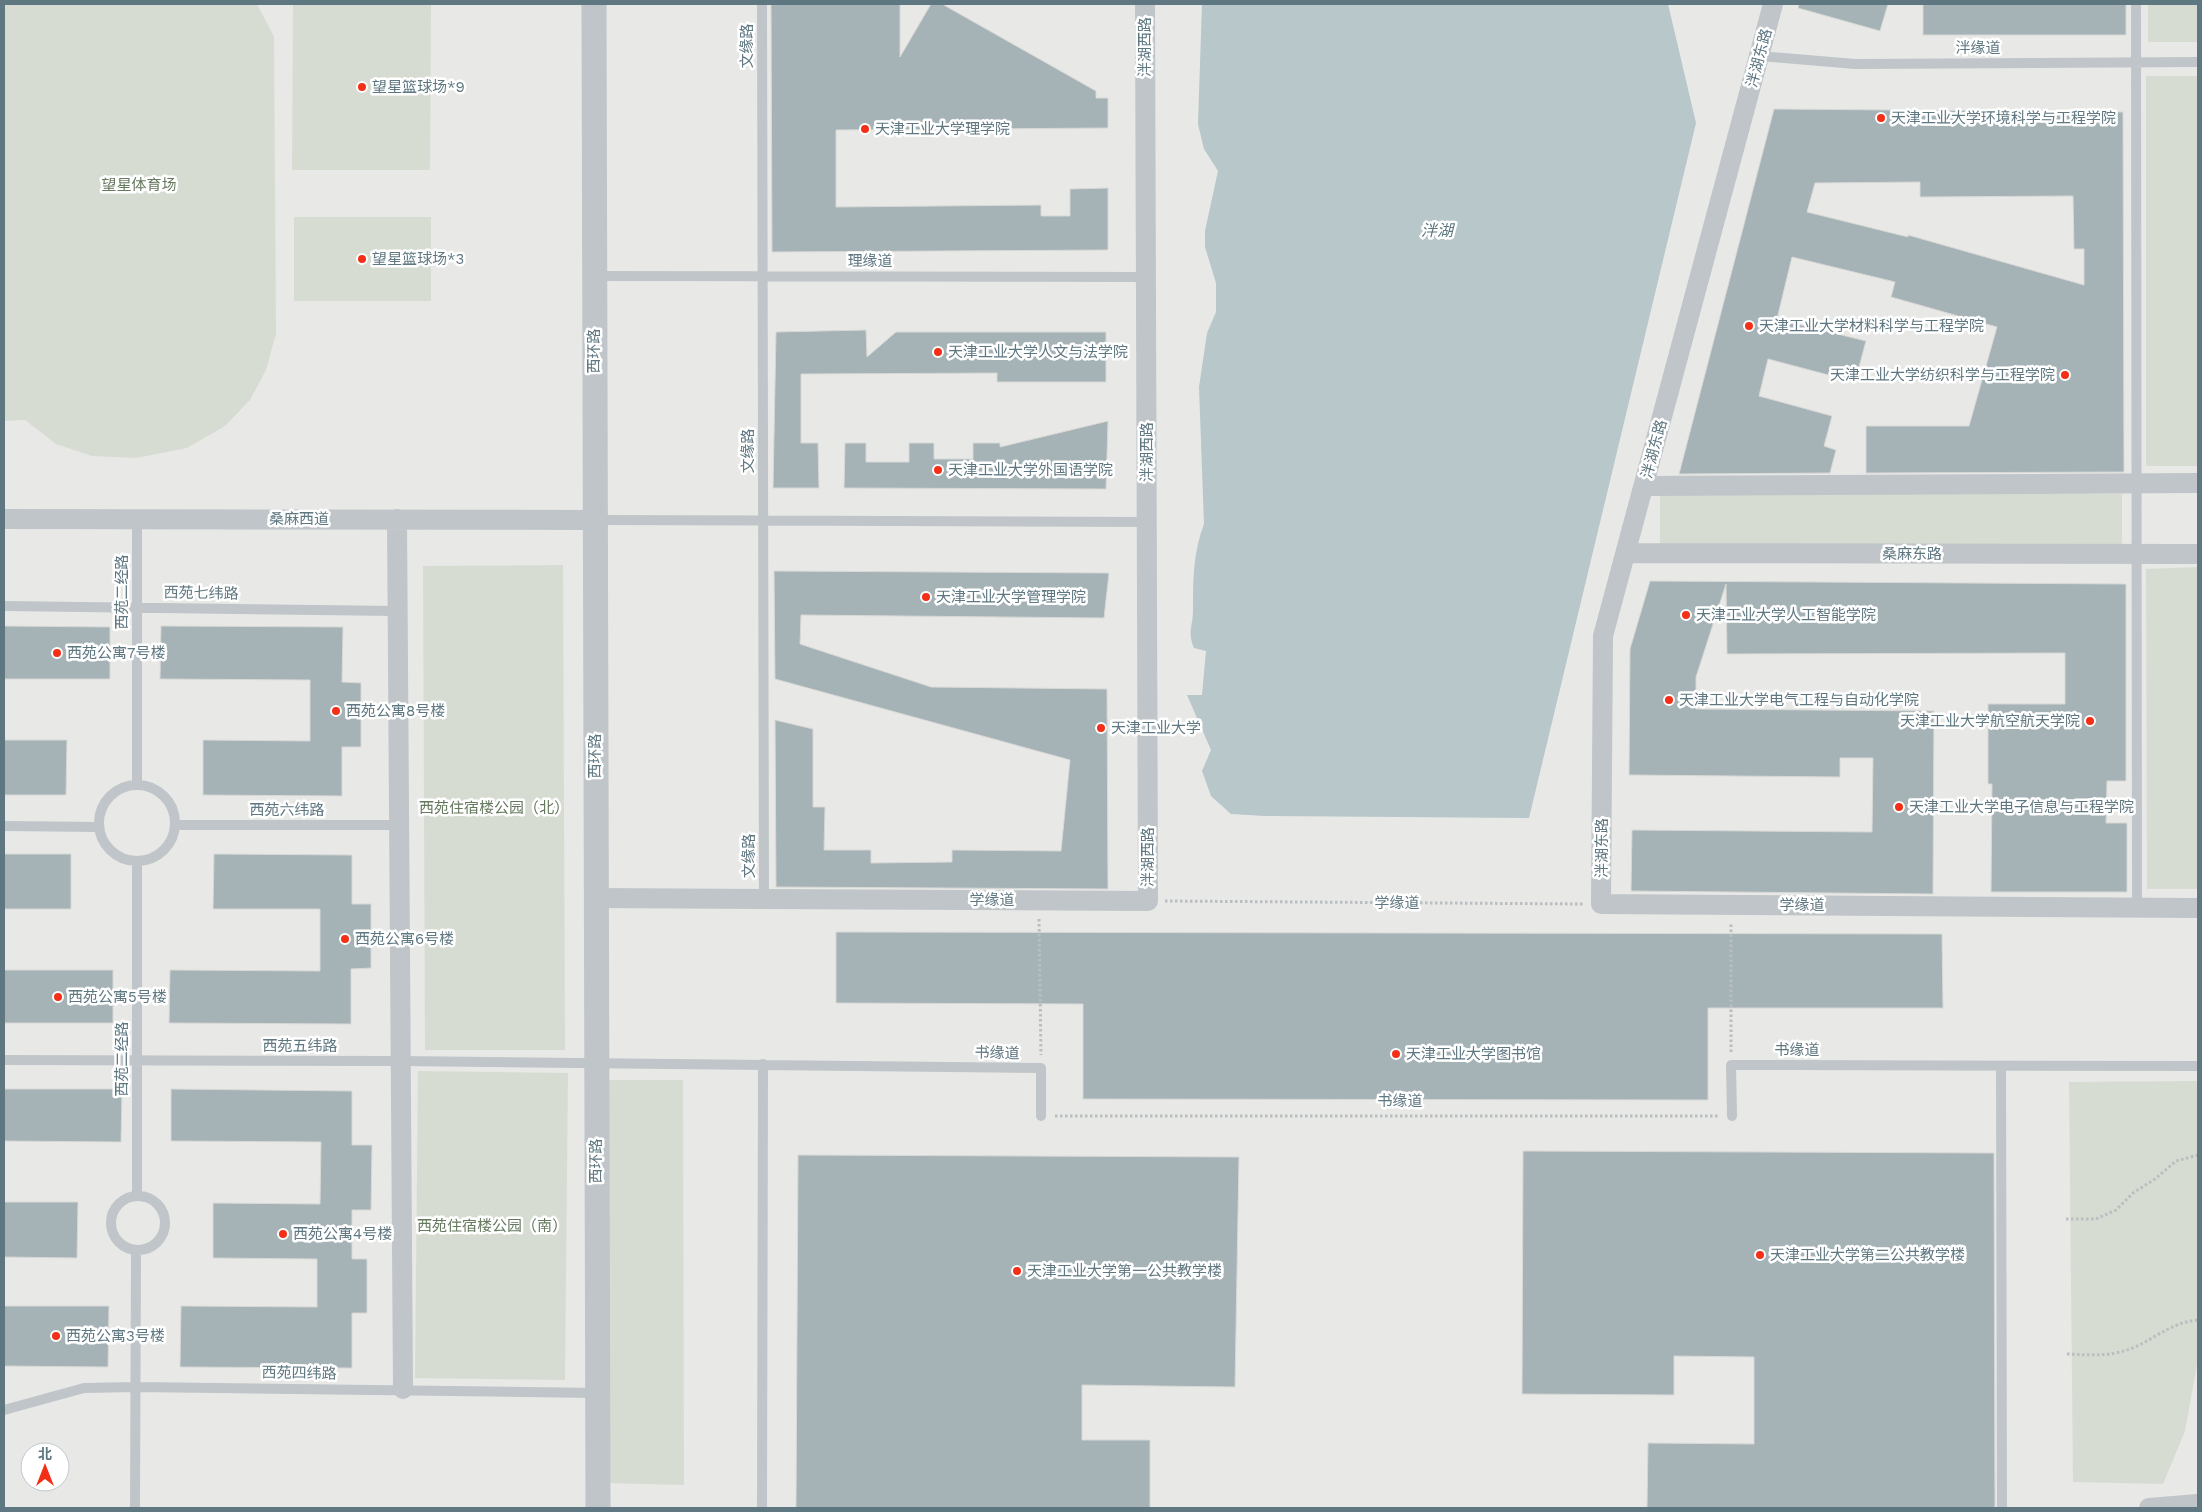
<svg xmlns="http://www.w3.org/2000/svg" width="2202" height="1512" font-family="'Work Sans','Noto Sans SC',sans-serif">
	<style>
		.built { fill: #e8e8e7; fill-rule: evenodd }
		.green { fill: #d7dcd2 }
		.water { fill: #b7c7ca }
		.building { fill: #a5b2b6; stroke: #d8d8d6; fill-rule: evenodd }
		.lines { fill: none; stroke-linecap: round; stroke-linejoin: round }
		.path { stroke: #b9bec0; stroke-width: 3; stroke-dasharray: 2.5 2.5; stroke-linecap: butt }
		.service { stroke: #bfc5c8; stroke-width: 10 }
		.minor { stroke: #bfc5c8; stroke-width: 20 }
		.tertiary { stroke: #bfc5c8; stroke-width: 25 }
		.poi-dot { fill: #f32f17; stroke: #fff; stroke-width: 2 }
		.labels { text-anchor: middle; stroke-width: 5; stroke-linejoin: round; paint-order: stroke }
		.street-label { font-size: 15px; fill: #5f7781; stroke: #fff }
		.poi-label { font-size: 15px; fill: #5f7781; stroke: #fff; text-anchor: start }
		.park-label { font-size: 15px; fill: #66795f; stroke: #fff }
		.water-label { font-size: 16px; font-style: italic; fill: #5a777c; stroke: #fff }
	</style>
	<rect width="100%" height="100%" fill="#f7f7f3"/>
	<path class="built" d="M4,4H2198V1508H4ZM30,1452H60V1482H30Z"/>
	<path class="green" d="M4,4H257L274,37L276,334L266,370L250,400L225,426L187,448L136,458L92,456L56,444L25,420L4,421Z
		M293,4H431L430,170H292Z
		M2148,4H2198V42H2148Z
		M2146,76H2198V466H2146Z
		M294,217H431V301H294Z
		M1660,494H2122V546L1660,545Z
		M563,565L565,1050H425L423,566Z
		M2198,567V889H2147L2146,569Z
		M418,1071L568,1073L565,1380L415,1378Z
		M608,1080H683L684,1485L604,1483Z
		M2198,1081V1359L2185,1431L2163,1484L2073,1482L2069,1082Z"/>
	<path class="water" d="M1202,4H1668L1696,123L1529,818L1265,816L1231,814L1211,796L1202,771L1211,750L1187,695H1202L1206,651L1194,648C1187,631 1193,627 1193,610C1193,580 1193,553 1204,524L1199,387L1207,333L1216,312V283L1205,247V231L1218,171L1204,149L1198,124Z"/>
	<path class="building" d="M771,4H900V57L931,4H942L1096,91V98H1108V128L836,130V207L1041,205V216H1070V189L1108,188V250L772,252Z
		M1799,4H1888L1880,31L1798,8Z
		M1923,4H2126V35H1923Z
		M1774,109L2123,112L2124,472L1866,473V426H1969L1997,327L1891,297L1895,282L1792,257L1777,319L1866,341L1855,382L1768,359L1759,396L1832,416L1824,446L1836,450L1830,473L1679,474ZM1920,182V197L2073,196L2074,249H2084V285L1908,235V237L1807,212L1815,183Z
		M866,330L867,357L896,332H1106V382H997V373L801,374V443H818L819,488H773L776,332Z
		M1108,421L1106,489L844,488L845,443H866V462H909V443H934V459H973V443H1000V447Z
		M774,571L1109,573L1104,618L801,615L800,644L931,687L1107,689L1108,889L776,887L775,720L813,729V807H825L824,850H871V863L952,862V850L1061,851L1070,760L775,679Z
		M1650,581L2126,584V781H2107L2106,823H2127V892H1991L1992,784H1988V704H2065V653L1727,654L1726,584L1696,677V709L1934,711L1933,894L1631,891L1632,830L1872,832L1873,758H1840V777L1629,775L1630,649Z
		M4,626L110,627V679H4Z
		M161,626L343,627L342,682L361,683V747H342V796L203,795V740L310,741V680L160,679Z
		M4,740H67L66,795H4Z
		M4,854H71V909H4Z
		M214,854L352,855V904H371V968L351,969V1024L169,1023L170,970L320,971V909H213Z
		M836,932L1942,934L1943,1008H1708V1100L1083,1099V1004L836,1003Z
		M4,970H113V1023H4Z
		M4,1089H122L121,1142L4,1141Z
		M171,1089L352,1091V1145H372L371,1210H352V1259H367V1313H352V1368L180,1367L181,1306L317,1307V1259L213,1258V1203L320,1204L321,1142L171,1141Z
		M1523,1151L1994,1153L1995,1508H1647L1648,1443L1754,1444V1357L1674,1356V1395L1522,1394Z
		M798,1155L1239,1157L1235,1387L1082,1385V1440H1150V1508H796Z
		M4,1202H78L77,1258L4,1257Z
		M4,1306H109L108,1367L4,1366Z"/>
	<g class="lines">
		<path class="path" d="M1165,901L1583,904
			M1039,919L1041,1055
			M1731,1052V923
			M1055,1116H1718
			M2066,1219H2096L2116,1210L2133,1193L2155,1179L2176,1161L2198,1155
			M2067,1354C2091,1355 2112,1357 2135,1347C2157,1337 2173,1322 2198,1320"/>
		<path class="service" d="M762,4L764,899
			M2136,4L2137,907
			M1759,56L1855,64L2198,62
			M595,276L1146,277
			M137,519V785
			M595,520L1148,522
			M4,606L397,611
			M99 823a38 38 0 1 1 76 0a38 38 0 1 1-76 0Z
			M176,825H399
			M4,826L99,827
			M137,861V1196
			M4,1060L400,1061L1041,1068V1116
			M2001,1066L2002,1508
			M1732,1116L1731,1065L2198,1066
			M111 1223a27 27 0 1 1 54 0a27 27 0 1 1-54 0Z
			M4,1410L84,1388L136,1387L597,1393
			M135,1508L136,1250
			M762,1508L763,1064"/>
		<path class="minor" d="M1773,4L1603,636L1601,904L2198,908
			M1644,486L2198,483
			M4,519L594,520
			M397,519L403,1389
			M1626,553L2198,554
			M595,898L1148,901L1145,4
			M2149,1508L2198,1504"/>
		<path class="tertiary" d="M594,4L598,1508"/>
	</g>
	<g class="poi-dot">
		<circle cx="362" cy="87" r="5"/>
		<circle cx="1881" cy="118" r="5"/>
		<circle cx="865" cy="129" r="5"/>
		<circle cx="362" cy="259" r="5"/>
		<circle cx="1749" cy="326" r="5"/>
		<circle cx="938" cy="352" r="5"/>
		<circle cx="2065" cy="375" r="5"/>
		<circle cx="938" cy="470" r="5"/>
		<circle cx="926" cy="597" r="5"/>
		<circle cx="1686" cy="615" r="5"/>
		<circle cx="57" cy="653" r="5"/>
		<circle cx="1669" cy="700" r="5"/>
		<circle cx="336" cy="711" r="5"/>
		<circle cx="2090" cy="721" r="5"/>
		<circle cx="1101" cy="728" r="5"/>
		<circle cx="1899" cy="807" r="5"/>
		<circle cx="345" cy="939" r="5"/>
		<circle cx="58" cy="997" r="5"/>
		<circle cx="1396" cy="1054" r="5"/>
		<circle cx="283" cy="1234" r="5"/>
		<circle cx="1760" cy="1255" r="5"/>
		<circle cx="1017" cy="1271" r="5"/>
		<circle cx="56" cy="1336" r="5"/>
	</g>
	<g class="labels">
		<g class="street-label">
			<text transform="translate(747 46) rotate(-90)" y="5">文缘路</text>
			<text transform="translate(1145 47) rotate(-90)" y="5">泮湖西路</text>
			<text x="1978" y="53">泮缘道</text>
			<text transform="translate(1759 58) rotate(-75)" y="5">泮湖东路</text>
			<text x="870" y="266">理缘道</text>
			<text transform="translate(594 351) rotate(-90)" y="5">西环路</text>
			<text transform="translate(1654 449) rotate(-75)" y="5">泮湖东路</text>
			<text transform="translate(748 451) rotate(-90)" y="5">文缘路</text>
			<text transform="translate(1147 452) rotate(-90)" y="5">泮湖西路</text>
			<text x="299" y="524">桑麻西道</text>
			<text x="1912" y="559">桑麻东路</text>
			<text transform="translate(122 592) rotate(-90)" y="5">西苑二经路</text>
			<text transform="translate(201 593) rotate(1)" y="5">西苑七纬路</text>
			<text transform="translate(595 756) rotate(-90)" y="5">西环路</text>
			<text x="287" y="815">西苑六纬路</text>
			<text transform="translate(1602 848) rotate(-90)" y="5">泮湖东路</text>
			<text transform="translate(749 856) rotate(-90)" y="5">文缘路</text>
			<text transform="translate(1148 857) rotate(-90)" y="5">泮湖西路</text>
			<text x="992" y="905">学缘道</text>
			<text x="1397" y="908">学缘道</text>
			<text x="1802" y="910">学缘道</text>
			<text x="300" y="1051">西苑五纬路</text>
			<text x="1797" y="1055">书缘道</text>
			<text transform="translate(997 1053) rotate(1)" y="5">书缘道</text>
			<text transform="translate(122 1059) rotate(-90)" y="5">西苑二经路</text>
			<text x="1400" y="1106">书缘道</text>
			<text transform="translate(596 1161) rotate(-90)" y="5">西环路</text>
			<text transform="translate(299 1373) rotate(1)" y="5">西苑四纬路</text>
		</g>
		<g class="poi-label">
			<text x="372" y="92">望星篮球场*9</text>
			<text x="1891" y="123">天津工业大学环境科学与工程学院</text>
			<text x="875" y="134">天津工业大学理学院</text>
			<text x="372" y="264">望星篮球场*3</text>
			<text x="1759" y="331">天津工业大学材料科学与工程学院</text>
			<text x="948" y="357">天津工业大学人文与法学院</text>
			<text x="2055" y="380" text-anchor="end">天津工业大学纺织科学与工程学院</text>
			<text x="948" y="475">天津工业大学外国语学院</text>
			<text x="936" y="602">天津工业大学管理学院</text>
			<text x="1696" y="620">天津工业大学人工智能学院</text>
			<text x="67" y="658">西苑公寓7号楼</text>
			<text x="1679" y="705">天津工业大学电气工程与自动化学院</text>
			<text x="346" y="716">西苑公寓8号楼</text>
			<text x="2080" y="726" text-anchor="end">天津工业大学航空航天学院</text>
			<text x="1111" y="733">天津工业大学</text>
			<text x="1909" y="812">天津工业大学电子信息与工程学院</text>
			<text x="355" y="944">西苑公寓6号楼</text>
			<text x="68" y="1002">西苑公寓5号楼</text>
			<text x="1406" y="1059">天津工业大学图书馆</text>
			<text x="293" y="1239">西苑公寓4号楼</text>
			<text x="1770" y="1260">天津工业大学第二公共教学楼</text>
			<text x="1027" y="1276">天津工业大学第一公共教学楼</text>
			<text x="66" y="1341">西苑公寓3号楼</text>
		</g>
		<g class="park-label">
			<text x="139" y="190">望星体育场</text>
			<text x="494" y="813">西苑住宿楼公园（北）</text>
			<text x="492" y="1231">西苑住宿楼公园（南）</text>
		</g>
		<g class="water-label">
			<text x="1437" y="236">泮湖</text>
		</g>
	</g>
	<rect width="2202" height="1512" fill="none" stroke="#5f7781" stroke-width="10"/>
	<g transform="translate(45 1467)"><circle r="24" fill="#ffffff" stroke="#bfc9cd"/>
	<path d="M0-4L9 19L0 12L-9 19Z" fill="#f32f17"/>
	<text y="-8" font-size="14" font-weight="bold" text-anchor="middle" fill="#5f7781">北</text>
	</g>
</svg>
